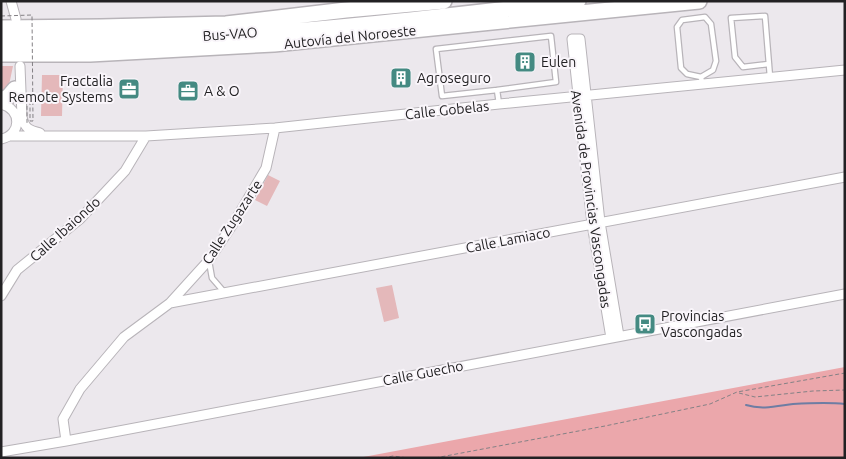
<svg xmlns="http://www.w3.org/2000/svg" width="846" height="459" font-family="Ubuntu,sans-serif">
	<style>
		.green { fill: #e4b8ba }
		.forest { fill: #eba7ab }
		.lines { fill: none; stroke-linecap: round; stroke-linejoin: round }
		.stream { stroke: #6e7da3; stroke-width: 2 }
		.service-casing { stroke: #b8b4b9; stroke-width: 7 }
		.minor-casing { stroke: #b8b4b9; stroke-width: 11 }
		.motorway-casing { stroke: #b8b4b9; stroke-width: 18 }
		.path { stroke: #848185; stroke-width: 1; stroke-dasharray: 4 2.5; stroke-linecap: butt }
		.service { stroke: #fff; stroke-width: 4.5 }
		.minor { stroke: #fff; stroke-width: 9 }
		.motorway { stroke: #fff; stroke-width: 15 }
		.path-bridge { stroke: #848185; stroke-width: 1; stroke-dasharray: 4 2.5; stroke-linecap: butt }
		.labels { text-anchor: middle; stroke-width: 4; stroke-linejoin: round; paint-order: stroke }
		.street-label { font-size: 14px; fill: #222123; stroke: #f9f5fa }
		.poi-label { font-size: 14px; fill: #222123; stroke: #f9f5fa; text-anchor: start }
	</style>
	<rect width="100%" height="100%" fill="#ece8ed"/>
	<path class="green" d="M1,66H13L9,85L1,95Z
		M42,75H63L62,116H41Z
		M268,175L280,181L267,206L255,200Z
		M392,285L399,318L384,322L376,288Z"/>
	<path class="forest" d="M845,367V458H358Z"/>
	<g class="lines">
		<path class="stream" d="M746,405C762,410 777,406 793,404C810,403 828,402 845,404"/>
		<g class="service-casing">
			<path id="service" d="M769,64L743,67L735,57L731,18L765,16L770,77
				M701,77L713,70L716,61L711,24L705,17L682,20L677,27L681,68L687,74L701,77L702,83
				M497,90L556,82L551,36L436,49L442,96L497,90L499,104
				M209,261L212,278L225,293"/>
		</g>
		<g class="minor-casing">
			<path id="minor" d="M11,1L16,19
				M20,66L22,117C25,129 29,130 40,133
				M1,104C22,109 22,135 1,139
				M11,136H146L275,128L499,104L845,70
				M1,296L17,270L80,219L125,171L146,136
				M170,303L845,177
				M611,338L592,224L572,39H580L600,222L619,336
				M66,441L63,419L80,389L124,337L170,303L209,260L233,224L266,168L275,128
				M1,452L66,441L845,294"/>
		</g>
		<g class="motorway-casing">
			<path id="motorway" d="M1,28L101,27L226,24L346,10L444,1
				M1,40C76,40 150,40 224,36C343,29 461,14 578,1
				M1,54H90L274,44L699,1
				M1,101L9,96L15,89"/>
		</g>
		<path class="path" d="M739,393L755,397L813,391L845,390
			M383,458L393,456L408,458
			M435,458L605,426L710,404L737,392L845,373"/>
		<use href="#service" class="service"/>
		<use href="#minor" class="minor"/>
		<use href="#motorway" class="motorway"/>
		<path class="path-bridge" d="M1,16L32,15L33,121H30V100L27,101V123"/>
	</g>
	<defs>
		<g id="building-square" transform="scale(1.125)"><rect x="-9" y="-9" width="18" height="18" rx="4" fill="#448a82" stroke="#f9f5fa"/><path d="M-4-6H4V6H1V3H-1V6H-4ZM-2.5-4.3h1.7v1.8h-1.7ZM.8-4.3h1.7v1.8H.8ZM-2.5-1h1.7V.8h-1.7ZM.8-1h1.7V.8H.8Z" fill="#fff"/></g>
		<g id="office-square" transform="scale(1.125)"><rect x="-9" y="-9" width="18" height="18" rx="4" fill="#448a82" stroke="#f9f5fa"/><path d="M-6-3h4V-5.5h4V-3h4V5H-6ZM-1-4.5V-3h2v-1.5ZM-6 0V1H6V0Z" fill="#fff"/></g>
		<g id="bus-square" transform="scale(1.125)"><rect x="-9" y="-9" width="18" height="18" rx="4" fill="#448a82" stroke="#f9f5fa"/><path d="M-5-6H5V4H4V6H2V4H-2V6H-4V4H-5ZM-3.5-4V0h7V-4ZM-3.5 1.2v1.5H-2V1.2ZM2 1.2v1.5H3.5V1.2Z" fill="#fff"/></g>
	</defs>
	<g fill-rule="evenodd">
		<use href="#building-square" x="525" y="62"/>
		<use href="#building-square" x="401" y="78"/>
		<use href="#office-square" x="129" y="89"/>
		<use href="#office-square" x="188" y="91"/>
		<use href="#bus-square" x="645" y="324"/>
	</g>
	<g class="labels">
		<g class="street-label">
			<text transform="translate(230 34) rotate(-4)" y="5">Bus-VAO</text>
			<text transform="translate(350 37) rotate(-6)" y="5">Autovía del Noroeste</text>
			<text transform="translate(447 110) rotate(-6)" y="5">Calle Gobelas</text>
			<text transform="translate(591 199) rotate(82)" y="5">Avenida de Provincias Vascongadas</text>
			<text transform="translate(232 222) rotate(-57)" y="5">Calle Zugazarte</text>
			<text transform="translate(65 229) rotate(-42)" y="5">Calle Ibaiondo</text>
			<text transform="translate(508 240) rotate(-11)" y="5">Calle Lamiaco</text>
			<text transform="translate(423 373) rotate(-11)" y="5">Calle Guecho</text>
		</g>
		<g class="poi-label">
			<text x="541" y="67">Eulen</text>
			<text x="417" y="83">Agroseguro</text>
			<text x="113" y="86" text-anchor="end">Fractalia<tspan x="113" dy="16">Remote Systems</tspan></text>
			<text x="204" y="96">A &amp; O</text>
			<text x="661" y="321">Provincias<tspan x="661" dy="16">Vascongadas</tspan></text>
		</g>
	</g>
	<rect width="846" height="459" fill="none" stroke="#222123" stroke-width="5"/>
</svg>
